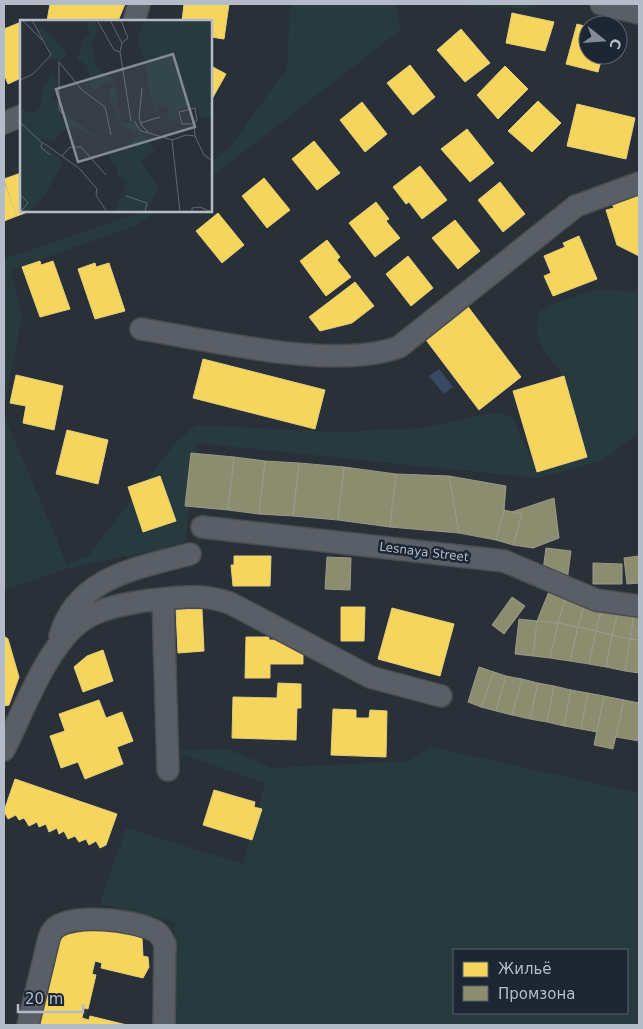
<svg xmlns="http://www.w3.org/2000/svg" width="643" height="1029" font-family="'DejaVu Sans',sans-serif">
	<style>
		.green { fill: #273a3e; fill-rule: evenodd }
		.water { fill: #384963 }
		.homes { fill: #f6d55c; stroke: #e2ce7d }
		.industry { fill: #8c8c6e; stroke: #989a89 }
		.lines { fill: none; stroke-linecap: round; stroke-linejoin: round }
		.minor-casing { stroke: #484c53; stroke-width: 24 }
		.minor { stroke: #5a5e66; stroke-width: 21 }
		.labels { text-anchor: middle; stroke-width: 5; stroke-linejoin: round; paint-order: stroke }
		.street-label { font-size: 12px; fill: #b4bcc9; stroke: #1d2633 }
		.inset-road { fill: none; stroke: #616872; stroke-width: 1 }
		.view { fill: #848b96; fill-opacity: 0.15; stroke: #848b96; stroke-width: 2.5 }
		.inset-edge { fill: none; stroke: #b4bcc9; stroke-width: 2.5 }
	</style>
	<rect width="100%" height="100%" fill="#2a3038"/>
	<path class="green" d="M290,4H395L401,30L211,177V162L230,147L287,68Z
		M441,4H539L531,9Z
		M145,211H158L134,226L11,270L22,317L4,406V259Z
		M596,289L639,292V433L599,462L537,478L196,443L185,544L69,568L4,590V415L67,564L88,556L176,442L196,425L340,432L421,428L493,413L512,416L537,472L587,457L564,377L543,349L536,332L539,312L552,304Z
		M432,747L639,793V1025H176L175,922L100,904L126,828L243,864L265,783L173,751L228,749L272,768L408,761ZM454,950H627V1013H454Z"/>
	<path class="water" d="M439,369L453,387L444,394L429,376Z"/>
	<path class="homes" d="M50,4H125L118,21H47Z
		M184,4H229L224,39L211,37V21H182Z
		M512,13L554,22L545,51L506,43Z
		M21,22V78L8,84L4,74V29Z
		M577,24L588,27V55L602,57L598,72L566,64Z
		M461,29L490,63L465,82L437,50Z
		M410,65L435,97L413,115L387,83Z
		M211,66L226,74L212,99H211Z
		M505,66L528,89L498,119L477,95Z
		M538,101L561,123L532,152L508,131Z
		M362,102L387,134L365,152L340,120Z
		M577,104L635,118L626,159L567,146Z
		M467,129L494,163L470,182L441,149Z
		M314,141L340,173L317,190L292,159Z
		M420,166L447,200L422,219L409,202L406,204L393,187Z
		M21,173V211H30L17,216L4,179Z
		M264,178L290,210L267,228L242,196Z
		M4,182L17,216L4,221Z
		M500,182L525,214L503,232L478,200Z
		M639,195V256L617,245L606,210L614,208L612,204Z
		M376,202L389,219L386,221L400,238L375,257L349,223Z
		M218,213L244,245L222,263L196,231Z
		M455,220L480,251L458,269L432,238Z
		M579,236L597,279L553,296L544,276L551,273L544,256L565,247L563,243Z
		M327,240L340,257L337,260L351,277L326,296L300,261Z
		M408,256L433,288L411,306L386,274Z
		M40,261L41,265L53,261L70,309L40,317L22,267Z
		M95,263L96,267L109,263L125,311L95,319L78,269Z
		M355,282L374,306L352,323L320,331L309,317Z
		M466,304L521,377L479,410L423,336Z
		M203,359L325,390L315,429L193,398Z
		M16,375L63,386L54,430L23,423L26,406L10,403Z
		M564,376L587,457L537,472L513,391Z
		M67,430L108,440L98,484L56,474Z
		M160,476L176,521L143,532L128,487Z
		M234,556H271L270,586H233L231,565H234Z
		M341,607H365L364,641H341Z
		M392,608L454,624L440,676L378,659Z
		M202,609L204,651L178,653L176,610Z
		M4,636L8,639L19,677L9,705L4,706Z
		M246,637H269V640H280L303,652V664H270V678H245Z
		M103,650L113,681L83,692L74,667L87,656Z
		M278,683L301,684V708H297L296,740L232,738L233,697L277,698Z
		M99,700L106,718L122,712L133,741L117,747L123,764L85,779L78,762L61,768L50,736L65,731L59,714Z
		M333,709L356,710V718H369L370,710L387,711L386,757L331,755Z
		M15,779L117,814L106,845L100,848L96,841L89,845L86,839L79,842L75,836L68,839L64,831L59,834L57,828L49,832L46,824L39,827L37,822L29,826L24,818L19,820L16,815L8,819L4,811Z
		M214,790L255,802L254,807L262,809L252,840L203,825Z
		M94,926L142,938L143,956L148,957L149,967L143,978L101,968L102,963L95,961L92,974L96,975L88,1009L84,1008L82,1018L89,1020L90,1016L127,1025H33L53,934Z"/>
	<path class="industry" d="M191,453L234,457L228,510L185,506Z
		M234,457L265,461L259,514L228,510Z
		M265,461L299,463L293,516L259,514Z
		M299,463L344,467L338,520L293,516Z
		M344,467L396,474L390,527L338,520Z
		M396,474L449,476L459,533L390,527Z
		M449,476L506,486L504,510L496,540L459,533Z
		M554,498L559,538L533,548L513,545L522,514L512,512Z
		M504,510L522,514L513,545L496,540Z
		M546,548L571,551L567,581L542,578Z
		M639,556V583L627,584L624,558Z
		M327,557L351,558L350,590L325,589Z
		M593,563L622,564V584H593Z
		M550,589L566,595L558,623L537,621Z
		M566,595L585,602L578,627L558,623Z
		M512,597L525,606L504,634L492,625Z
		M585,602L602,607L596,631L578,627Z
		M602,607L618,611L612,635L596,631Z
		M618,611L634,614L630,639L612,635Z
		M634,614L639,615V640L630,639Z
		M519,619L537,621L533,656L515,654Z
		M537,621L558,623L550,658L533,656Z
		M558,623L578,627L570,661L550,658Z
		M578,627L596,631L589,664L570,661Z
		M596,631L612,635L606,667L589,664Z
		M612,635L630,639L625,671L606,667Z
		M630,639L639,640V673L625,671Z
		M479,667L494,672L481,707L468,702Z
		M494,672L506,676L496,711L481,707Z
		M506,676L522,679L512,715L496,711Z
		M522,679L538,683L530,719L512,715Z
		M538,683L554,686L547,722L530,719Z
		M554,686L571,690L564,726L547,722Z
		M571,690L588,693L581,729L564,726Z
		M588,693L604,696L597,732L581,729Z
		M604,696L624,700L613,749L594,745Z
		M624,700L639,703V741L616,737Z"/>
	<g class="lines">
		<g class="minor-casing">
			<path id="minor" d="M601,4L639,13
				M134,21L139,4
				M4,123L21,116
				M141,329C210,340 334,371 399,347L576,206L639,183
				M202,527L504,561L596,600L639,606
				M163,599L168,770
				M60,636C77,576 139,568 190,554
				M4,750C23,712 46,649 79,623C97,608 128,603 151,600C181,597 201,593 230,603L370,677L441,696
				M28,1025L49,938C50,935 53,930 55,928C74,913 132,920 153,930C160,933 162,938 165,944L164,1025"/>
		</g>
		<use href="#minor" class="minor"/>
	</g>
	<g class="labels">
		<g class="street-label">
			<text transform="translate(424 552) rotate(7)" y="4">Lesnaya Street</text>
		</g>
	</g>
	<g transform="translate(20 20)">
		<rect width="192" height="192" fill="#2a3038"/>
		<path d="M67,0H73L76,6L77,12L71,22L76,46L90,58L94,65L102,104L113,102L135,131L121,141L139,168L125,192H94L107,162L97,155V148L77,118L56,107L43,111L34,121L18,120L43,142L26,173L11,192H0V87L7,93L15,92L19,88L24,65L32,56L38,59L33,79L41,82L44,92L41,96H48L72,113L79,119L88,131L105,128L120,115L100,105L88,72L93,65L90,60L75,70L70,65L67,46L57,39L63,21L71,13L66,5ZM125,0H192V97H180L177,87H169L157,91V100L148,99L147,85H138L137,97L128,67L126,42L117,19ZM23,7L47,34L39,42L30,38V30L17,9Z" fill="#273a3e"/>
		<path class="inset-road" d="M2,0L22,20M77,0L94,30L100,32M90,0L102,23L100,32L111,101M101,0L108,18L102,23M0,60L13,54L31,35L12,0M122,68L119,98L122,106L129,113L152,120M44,96L39,89V42L62,70L85,87L91,115M114,101L121,111L128,113M0,102L21,122M120,103L140,97M174,104L177,100L175,88L159,92L162,104H174L175,116M152,120L160,192M152,120L166,115L175,116L184,135L193,141M31,135L21,128L22,122L60,149L77,169L76,175L87,192M42,136L50,127H61L86,155M0,174L8,183L0,192M106,176L127,183L125,192M172,192V188L180,187L191,192"/>
		<path class="view" d="M153,34L175,107L58,142L36,69Z"/>
		<rect width="192" height="192" class="inset-edge"/>
	</g>
	<rect width="643" height="1029" fill="none" stroke="#b4bcc9" stroke-width="10"/>
	<rect x="453" y="949" width="175" height="65" fill="#1d2633" stroke="#59626f"/>
	<rect x="463" y="962" width="25" height="15" fill="#f6d55c" stroke="#59626f"/>
	<text x="498" y="974" font-size="15" fill="#b4bcc9">Жильё</text>
	<rect x="463" y="986" width="25" height="15" fill="#8c8c6e" stroke="#59626f"/>
	<text x="498" y="999" font-size="15" fill="#b4bcc9">Промзона</text>
	<g transform="translate(603 40) rotate(107)"><circle r="24" fill="#1d2633" stroke="#59626f"/>
	<path d="M0-4L9 19L0 12L-9 19Z" fill="#848b96"/>
	<text y="-8" font-size="14" font-weight="bold" text-anchor="middle" fill="#b4bcc9">С</text>
	</g>
	<path d="M18 1004v8h65v-8" fill="none" stroke="#b4bcc9" stroke-width="2.5"/>
	<text x="25" y="1004" font-size="15" fill="#b4bcc9" stroke="#1d2633" stroke-width="4" paint-order="stroke">20 m</text>
</svg>
